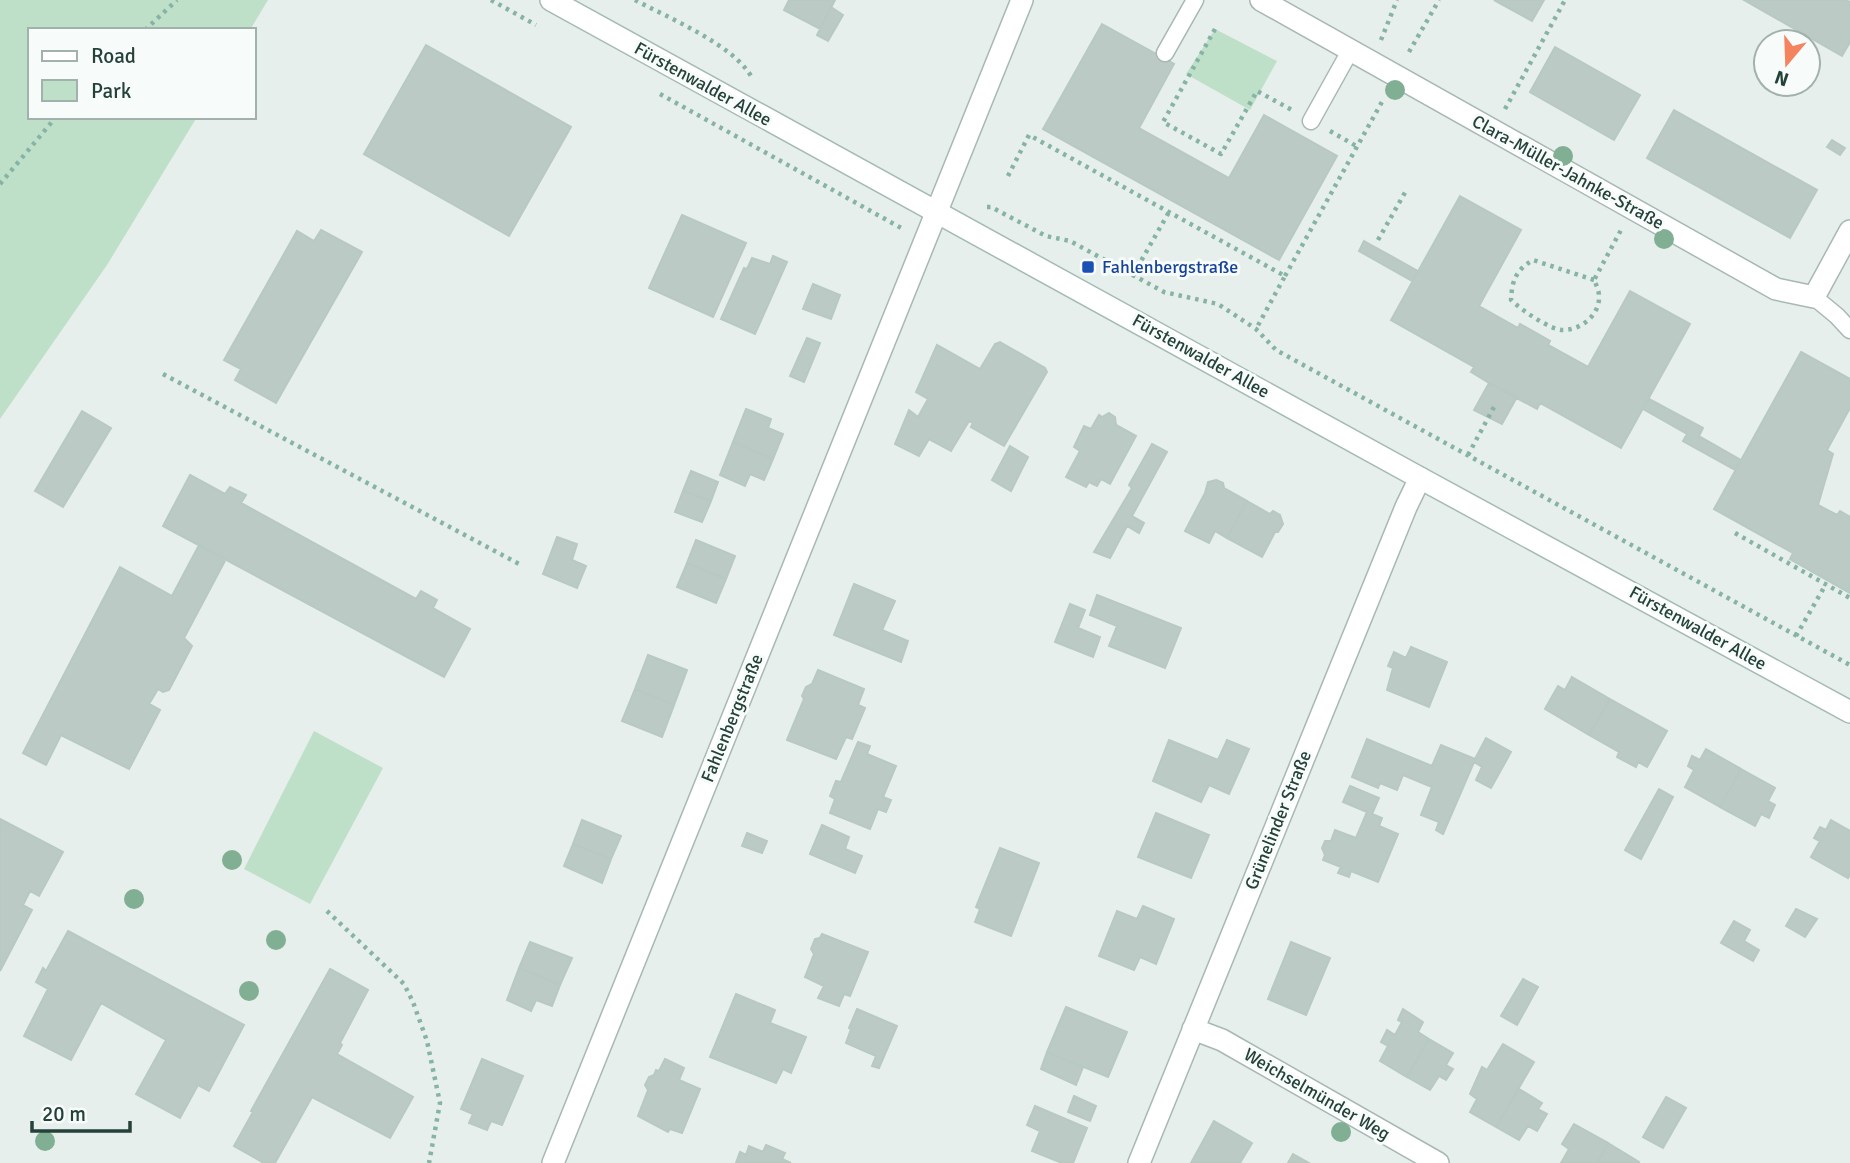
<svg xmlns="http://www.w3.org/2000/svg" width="1850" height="1163" font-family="Signika,sans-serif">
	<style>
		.green { fill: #bfe0c8 }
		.building { fill: #bbcac4; stroke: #b8c9c2; stroke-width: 2 }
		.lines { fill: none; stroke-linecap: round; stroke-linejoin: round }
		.service-casing { stroke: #a8b8b2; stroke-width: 19 }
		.minor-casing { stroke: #a8b8b2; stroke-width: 24 }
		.secondary-casing { stroke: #a4bbb3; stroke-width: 24 }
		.path { stroke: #86b3a5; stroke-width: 4.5; stroke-dasharray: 3.5 5; stroke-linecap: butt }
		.service { stroke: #fff; stroke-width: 16 }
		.minor { stroke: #fff; stroke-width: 21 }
		.secondary { stroke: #fff; stroke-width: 21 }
		.tree { fill: #80af93 }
		.transit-dot { fill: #1a4fb4; stroke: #f7fbf9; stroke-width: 2.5 }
		.labels { text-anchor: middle; stroke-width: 6; stroke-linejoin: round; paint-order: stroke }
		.street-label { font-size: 18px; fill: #24423a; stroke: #f7fbf9 }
		.transit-label { font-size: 18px; fill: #164399; stroke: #f7fbf9; text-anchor: start }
	</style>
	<rect width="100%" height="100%" fill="#e6efeb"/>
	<path class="green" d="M0,0H268L250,30H30V117H197L107,265L0,419Z
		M1215,29L1277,61L1250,110L1186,74Z
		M314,731L383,768L310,904L244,869Z"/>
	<path class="building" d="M789,0H835L820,29L784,10Z
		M1494,0H1544L1532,21Z
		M1744,0H1846L1850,2V42L1842,56Z
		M831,7L843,15L828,41L817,35Z
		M1102,24L1174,64L1139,128L1229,178L1264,115L1337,156L1279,260L1043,129Z
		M426,45L571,127L509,236L364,154Z
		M1555,47L1640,95L1614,140L1530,92Z
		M1674,110L1817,190L1790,238L1647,158Z
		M1832,140L1845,148L1840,155L1827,147Z
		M1460,196L1521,230L1479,306L1518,328L1520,324L1550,341L1548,345L1588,367L1630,291L1690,324L1621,448L1540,403L1537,409L1489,383L1471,372L1474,367L1391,320Z
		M682,215L746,243L713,317L649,288Z
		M321,230L362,252L276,403L235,380L241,369L224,360L297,231L314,241Z
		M1364,241L1418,271L1412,281L1359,251Z
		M773,256L787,262L755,334L721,319L744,268L747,269L752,258L770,264Z
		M813,284L840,295L831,319L803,309Z
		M807,338L820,343L804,382L790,376Z
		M1000,342L1045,368L1047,372L1004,446L971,427L973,423L969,421L951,451L929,439L919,456L895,444L909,410L918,417L928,399L916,392L937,345L980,369L995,344Z
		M1801,352L1850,379V408L1827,450L1833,454L1818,505L1837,515L1840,511L1850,517V593L1790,559L1793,553L1714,509Z
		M1489,383L1517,397L1502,424L1474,410Z
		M1649,399L1703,428L1699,436L1741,460L1735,470L1683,441L1687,434L1643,409Z
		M746,409L771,419L768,428L783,434L773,459L733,442Z
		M82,411L111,428L63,507L35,491Z
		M1109,413L1115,417L1116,425L1136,436L1110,484L1101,479L1097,486L1089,482L1086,487L1066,477L1080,451L1074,447L1084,426L1091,429L1099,415L1102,417Z
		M733,442L773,459L764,480L750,474L745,486L720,475Z
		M1152,444L1167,452L1132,516L1144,523L1139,533L1127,526L1110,558L1094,552L1132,488L1129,485Z
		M1010,446L1028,457L1011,491L992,480Z
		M691,471L718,482L711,501L683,491Z
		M190,475L225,494L230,487L246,495L241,503L416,599L421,591L437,600L433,608L470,629L444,677L163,526Z
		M1216,480L1223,483L1224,488L1247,501L1227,538L1215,531L1209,543L1185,531L1205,493L1208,482Z
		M683,491L711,501L702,522L675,512Z
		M1247,501L1270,514L1273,511L1280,515L1283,524L1278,532H1275L1262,557L1227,538Z
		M557,537L577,544L572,560L586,566L577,588L543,574Z
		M696,540L735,556L726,579L687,563Z
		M199,545L226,559L184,638L192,646L169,690L163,692L158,689L149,704L160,710L129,769L61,735L46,765L23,753L120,567L172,596Z
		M687,563L726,579L716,603L677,587Z
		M854,584L895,601L882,630L908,641L901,662L834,635Z
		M1097,595L1181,628L1165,668L1109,646L1117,626L1090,615Z
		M1070,604L1085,610L1078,628L1100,637L1093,657L1055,642Z
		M1411,647L1447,662L1429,707L1387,690L1393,668L1388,666L1394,652L1406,658Z
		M648,655L687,670L674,705L635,689Z
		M818,670L864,689L858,705L865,708L852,739L846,737L836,759L787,740L804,699L802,696L806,687L812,684Z
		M1572,677L1610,699L1589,735L1545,709L1558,686L1565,690Z
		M635,689L674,705L662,737L622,721Z
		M1610,699L1667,731L1647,767L1638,762L1636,767L1617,757L1619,752L1589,735Z
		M1486,738L1511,752L1491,788L1476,780L1482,767L1474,762L1443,834L1436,830L1439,822L1421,815L1432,787L1403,775L1397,790L1380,783L1378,788L1352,777L1367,739L1432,766L1441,745L1475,759Z
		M1169,740L1218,760L1227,740L1249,749L1229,794L1209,785L1201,802L1153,781Z
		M858,742L870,746L867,754L896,766L883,797L891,800L886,812L878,809L870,829L830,813L835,799L830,796L836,781L841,782Z
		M1706,749L1741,769L1720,807L1685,787L1694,770L1688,766L1692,756L1700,760Z
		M1741,769L1775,788L1768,801L1775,805L1769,818L1761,814L1755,826L1720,807Z
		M1350,786L1379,798L1372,814L1382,818L1379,826L1398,834L1378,882L1351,871L1349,877L1338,873L1341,867L1323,860L1325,855L1322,848L1325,841H1331L1335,830L1356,838L1367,812L1343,802Z
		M1659,789L1673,797L1641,859L1625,850Z
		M1156,813L1209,835L1191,878L1138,857Z
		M0,819L63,852L39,896L30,891L23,905L32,910L0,971Z
		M582,820L621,836L611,859L573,844Z
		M1831,820L1850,831V874L1848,878L1811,857L1820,841L1814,838L1820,827L1826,830Z
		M822,825L849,837L845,849L862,856L855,873L810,854Z
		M747,833L767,841L762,853L742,846Z
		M573,844L611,859L602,883L564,866Z
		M1000,848L1039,863L1011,936L975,922L980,909L976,907Z
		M1143,906L1174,919L1156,964L1140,957L1134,970L1099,956L1117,911L1137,919Z
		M1796,909L1817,919L1805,937L1786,926Z
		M1734,921L1750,930L1744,941L1759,950L1753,961L1721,943Z
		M68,931L244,1025L209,1091L198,1085L180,1118L136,1094L166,1040L101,1003L71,1060L24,1036L48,989L36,982L43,968L46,971Z
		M822,934L868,952L850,996L844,994L839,1006L818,998L824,986L805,977L814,954L811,949L815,939L820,938Z
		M530,942L572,958L560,985L519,968Z
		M1291,942L1330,958L1306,1015L1268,999Z
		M519,968L560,985L552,1006L536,1000L531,1011L507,1000Z
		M330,969L368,990L340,1043L342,1045L337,1054L413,1097L390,1138L312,1097L275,1163H264L234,1146L253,1112L251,1111Z
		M1523,979L1538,987L1517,1025L1501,1016Z
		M736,994L775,1010L770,1023L806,1037L791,1073L783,1069L776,1083L710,1057Z
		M1066,1007L1127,1032L1108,1077L1047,1052Z
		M857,1009L897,1026L879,1068L872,1066L876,1056L846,1043L851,1029L849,1028Z
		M1403,1009L1423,1022L1418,1032L1429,1039L1407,1077L1380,1061L1388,1046L1381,1042L1387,1030L1395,1035L1402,1022L1398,1020Z
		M1429,1039L1453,1053L1446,1065L1453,1069L1446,1080L1439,1076L1430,1090L1407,1077Z
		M1503,1044L1534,1062L1496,1127L1470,1112L1477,1099L1470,1094L1482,1067L1487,1070Z
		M1047,1052L1083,1067L1076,1085L1041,1069Z
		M482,1059L523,1076L502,1125L491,1121L487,1130L469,1123L473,1114L461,1109Z
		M665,1059L684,1068L679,1080L700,1089L682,1133L670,1129L668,1132L638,1116L648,1090L645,1085L649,1077L654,1075L656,1070L659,1071Z
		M1519,1089L1542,1103L1538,1109L1547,1114L1537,1131L1528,1126L1519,1140L1496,1127Z
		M1074,1096L1096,1106L1090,1121L1068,1112Z
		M1666,1097L1686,1108L1663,1148L1643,1137Z
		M1035,1106L1087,1128L1073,1163H1062L1032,1151L1040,1131L1027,1125Z
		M1214,1121L1252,1143L1240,1163H1191Z
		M1574,1124L1608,1143L1597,1163H1561L1569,1149L1562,1144Z
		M1608,1143L1639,1162L1638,1163H1597Z
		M766,1145L785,1153L782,1159L791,1163H736L740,1152L746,1155L749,1146L763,1152Z
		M1293,1154L1309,1163H1288Z"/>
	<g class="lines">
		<g class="service-casing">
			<path id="service" d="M1165,53L1195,0
				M1311,121L1350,51
				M1814,297L1837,316L1850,330"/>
		</g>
		<g class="minor-casing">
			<path id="minor" d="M1261,0L1776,289L1814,297L1850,231
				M1193,1029L1222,1040L1438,1163
				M553,1163L1022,0
				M1139,1163L1406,507L1420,478"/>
		</g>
		<g class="secondary-casing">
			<path id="secondary" d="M551,0L1420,478L1850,712"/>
		</g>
		<path class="path" d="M491,0L536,25
			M635,0C667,17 736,46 752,78
			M1215,29L1163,122L1221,154L1257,91L1292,110
			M145,30L177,0
			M1381,40L1397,0
			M1409,52L1439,0
			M660,94L903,229
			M1505,109L1565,0
			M1330,131L1358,147
			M1008,176L1029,135L1285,276L1256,329
			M0,184L56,117
			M987,207H991L1046,236L1070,241L1164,292L1218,304L1256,329L1276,350L1850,665
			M1378,240L1407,189
			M1133,275L1169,212
			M1285,276L1383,100
			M1594,280L1533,260C1516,270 1512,280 1511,300C1520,309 1550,330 1563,330C1581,330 1600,315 1599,296C1599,291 1596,284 1594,280L1621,230
			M163,374L521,565
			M1468,455L1494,407
			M1735,533L1850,598
			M1796,636L1826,584
			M327,911L404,984L413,1002L427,1041L440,1103L429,1163"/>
		<use href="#service" class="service"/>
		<use href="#minor" class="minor"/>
		<use href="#secondary" class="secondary"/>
	</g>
	<g class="tree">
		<circle cx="1395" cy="90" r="10"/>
		<circle cx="1563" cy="156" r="10"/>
		<circle cx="1664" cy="239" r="10"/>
		<circle cx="232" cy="860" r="10"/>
		<circle cx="134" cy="899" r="10"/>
		<circle cx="276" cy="940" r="10"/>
		<circle cx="249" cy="991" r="10"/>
		<circle cx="1341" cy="1132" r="10"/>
		<circle cx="45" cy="1141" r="10"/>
	</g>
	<rect class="transit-dot" x="1081" y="260" width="14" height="14" rx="3.5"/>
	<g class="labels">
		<g class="street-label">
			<text transform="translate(703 84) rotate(29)" y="6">Fürstenwalder Allee</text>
			<text transform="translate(1568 172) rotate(29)" y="6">Clara-Müller-Jahnke-Straße</text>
			<text transform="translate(1201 356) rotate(29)" y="6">Fürstenwalder Allee</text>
			<text transform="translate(1698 628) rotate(29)" y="6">Fürstenwalder Allee</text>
			<text transform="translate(732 718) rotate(-68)" y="6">Fahlenbergstraße</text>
			<text transform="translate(1278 820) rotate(-68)" y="6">Grünelinder Straße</text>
			<text transform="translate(1317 1094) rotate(30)" y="6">Weichselmünder Weg</text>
		</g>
		<g class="transit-label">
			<text x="1102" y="273">Fahlenbergstraße</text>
		</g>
	</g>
	<rect x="28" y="28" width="228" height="91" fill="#f7fbf9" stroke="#a3b1ad" stroke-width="2"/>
	<rect x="42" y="51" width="35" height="10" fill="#ffffff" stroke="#a3b1ad" stroke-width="2"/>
	<text x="91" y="63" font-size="21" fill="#24423a">Road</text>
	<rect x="42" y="80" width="35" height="21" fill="#bfe0c8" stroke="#a3b1ad" stroke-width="2"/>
	<text x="91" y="98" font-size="21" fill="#24423a">Park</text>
	<g transform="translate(1787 63) rotate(199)"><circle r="33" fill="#f7fbf9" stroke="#a3b1ad" stroke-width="2"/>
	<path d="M0-5L12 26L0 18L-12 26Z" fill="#f4845f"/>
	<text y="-10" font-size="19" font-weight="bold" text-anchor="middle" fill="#24423a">N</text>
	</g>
	<path d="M32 1121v10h98v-10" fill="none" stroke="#24423a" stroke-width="3.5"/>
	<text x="42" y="1121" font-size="21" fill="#24423a" stroke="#f7fbf9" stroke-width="5" paint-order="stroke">20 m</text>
</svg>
